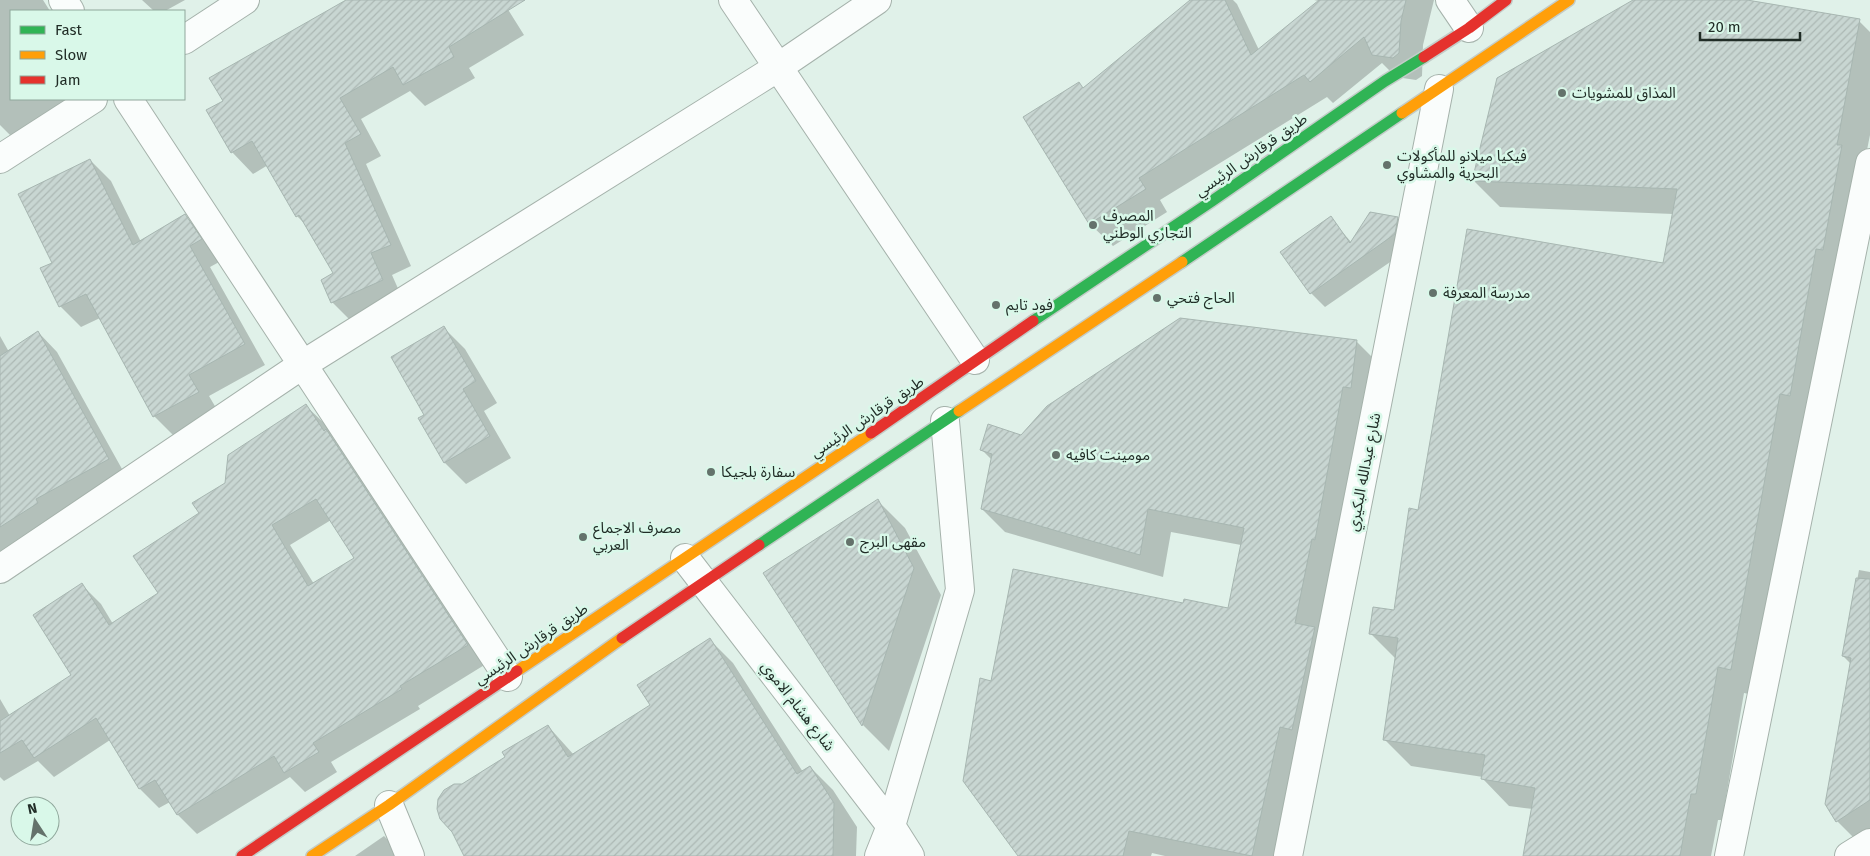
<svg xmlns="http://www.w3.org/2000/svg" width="1870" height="856" font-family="'Fira Sans','Noto Sans Arabic',sans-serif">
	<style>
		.shadow { fill: #0003; fill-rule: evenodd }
		.building { fill: url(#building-hatch); stroke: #a7b6b1; fill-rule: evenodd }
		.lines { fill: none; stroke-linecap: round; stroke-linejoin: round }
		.street-casing { stroke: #a5b2ab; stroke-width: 30 }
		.fast-casing { stroke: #c3ccc8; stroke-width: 14 }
		.slow-casing { stroke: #c3ccc8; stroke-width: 14 }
		.jam-casing { stroke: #c3ccc8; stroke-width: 14 }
		.street { stroke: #fafdfc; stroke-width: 28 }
		.fast { stroke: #30b455; stroke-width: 11 }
		.slow { stroke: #ff9f0a; stroke-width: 11 }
		.jam { stroke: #e5322d; stroke-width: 11 }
		.poi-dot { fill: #64726b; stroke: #d9f8e9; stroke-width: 2 }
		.labels { text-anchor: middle; stroke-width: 5; stroke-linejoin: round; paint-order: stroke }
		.poi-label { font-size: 15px; fill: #212d27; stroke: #d9f8e9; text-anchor: start }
		.street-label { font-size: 15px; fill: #212d27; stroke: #d9f8e9 }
	</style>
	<defs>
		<pattern id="building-hatch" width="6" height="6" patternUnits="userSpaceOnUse" patternTransform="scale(1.25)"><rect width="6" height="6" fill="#c8d6d2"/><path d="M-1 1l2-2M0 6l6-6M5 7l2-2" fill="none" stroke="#acb8b4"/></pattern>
	</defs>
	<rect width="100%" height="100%" fill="#e0f1e9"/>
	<path class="shadow" d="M0,0H43L50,11H11V99H66L64,106L18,143L0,125Z
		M142,0H185L165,11H154Z
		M349,0H502L524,35L469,68L475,78L425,106L410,91L361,119L381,156L366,164L411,266L392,275L404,302L354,324L332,302L335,274L308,227L297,216L268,165L253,174L232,152L224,101Z
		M1192,0H1233L1237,4L1259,50L1319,1L1314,0H1434L1423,45L1422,76L1416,80L1396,77L1382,63L1333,103L1327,97L1160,200L1167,212L1113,246L1090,224L1024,118L1079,84L1084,89Z
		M1636,0H1740L1859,21L1870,32V135L1758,696L1744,693L1722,820H1718L1711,856H1525L1533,809L1509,806L1483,779V777L1411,766L1384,739L1396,659L1370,633L1395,611L1419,511L1664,264L1673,214L1500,207L1474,181Z
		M90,160L111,181L141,242L185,216L206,237L221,261L210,267L265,365L209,396L219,413L175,437L154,416L100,318L81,327L60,306L42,269L53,263Z
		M1330,218L1352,243L1397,218L1412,233L1409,249L1325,307L1311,293Z
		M444,328L465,349L497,403L484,411L511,458L466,484L445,463L420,419L426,415Z
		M38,332L57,352L127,478L0,558V336L9,352Z
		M1356,341L1380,365L1280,856H1165L1152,853L1151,856H1019L992,682L1229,610L1241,545L1171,532L1163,577L1005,532L982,509L992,460L981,449L1021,436Z
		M305,405L325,424L334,439L346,450L486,664L418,706L420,709L331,762L337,772L305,792L290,777L197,834L178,815L170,802L159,808L140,789L110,740L54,777L38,761L4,781L0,777V699L10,716L73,675L82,585L101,604L113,624L160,593L200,513L227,484ZM331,520L356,558L314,584L290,545Z
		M878,501L905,528L941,595L889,751L863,725L765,573Z
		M1859,570L1870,572V844L1864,848L1837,821L1826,804L1851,664L1843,656Z
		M710,640L733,663L803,772L810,767L833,790L857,827L856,856H466L463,785L507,757L548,726L574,755L651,706Z
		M384,836L404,856H355Z"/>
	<path class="building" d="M346,0H525L449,47L454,57L403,85L393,67L340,98L361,134L345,143L391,245L371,253L383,280L331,303L321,280L333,273L299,215L296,217L252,141L231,153L206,110L223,101L209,78Z
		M1190,0H1225L1251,55L1319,0H1406L1401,21L1399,53L1393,58L1372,55L1364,37L1310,82L1304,75L1139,178L1146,189L1089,224L1023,117L1079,82L1083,88Z
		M1633,0H1747L1860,19L1837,145H1842L1823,250L1816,249L1790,396L1780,394L1731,670L1718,667L1696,794H1691L1680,856H1523L1535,788L1481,779L1485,755L1383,740L1398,638L1369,634L1373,607L1394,610L1409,508L1418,510L1467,229L1663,263L1677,189L1472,181L1497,78Z
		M90,159L133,245L185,214L202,239L190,246L245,344L189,375L199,392L153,417L86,294L59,307L40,268L52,263L18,194Z
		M1370,212L1398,217L1395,234L1310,294L1280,252L1331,216L1350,243Z
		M1180,318L1357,340L1351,388L1343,387L1315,540L1312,539L1295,623L1315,627L1292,730L1280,727L1252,856L1129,831L1123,856H1018L963,781L980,678L991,681L1013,569L1183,603L1184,599L1228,608L1244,528L1148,509L1140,555L981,509L992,454L980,450L988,424L1021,435L1047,406Z
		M444,326L476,381L463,389L490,436L444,463L418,418L424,415L391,357Z
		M38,331L109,459L36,499L38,503L0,527V356Z
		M306,404L324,431L326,429L468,645L400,686L402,689L313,743L319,752L284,773L274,756L177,815L155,780L139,789L96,718L34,758L22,740L0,753V721L71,675L33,615L82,583L109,625L158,593L133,556L199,513L192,503L225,483L228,455ZM316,499L354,558L308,586L272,525Z
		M878,499L914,568L862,726L763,573Z
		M1856,578L1870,579V800L1836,822L1825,804L1851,658L1842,656Z
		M710,638L797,774L810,766L834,803L833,856H464L452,832L440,819L437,809L438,799L444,790L454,784H462L505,757L502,752L548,725L568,757L650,705L637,685Z"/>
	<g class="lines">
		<g class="street-casing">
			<path id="street" d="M63,0L70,11
				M733,0L975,360
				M1450,0L1469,28
				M184,40L245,0
				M128,99L508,677
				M0,159L93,99
				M685,558L891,826L910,856
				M0,569L302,365L777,68L877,0
				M389,805L410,856
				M879,856L891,826L960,590L945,421
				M1288,856L1439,89
				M1729,856L1870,163
				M1849,856L1870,843"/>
		</g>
		<g class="fast-casing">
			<path id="fast" d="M1182,262L1402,113
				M1033,321L1212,201L1385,81L1424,57
				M759,545L959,411"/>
		</g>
		<g class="slow-casing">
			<path id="slow" d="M1402,113L1569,0
				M959,411L1182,262
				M517,671L871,433
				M312,856L389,805L622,638"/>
		</g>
		<g class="jam-casing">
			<path id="jam" d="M1424,57L1469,28L1506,0
				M871,433L1033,321
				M622,638L759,545
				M242,856L517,671"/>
		</g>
		<use href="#street" class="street"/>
		<use href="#fast" class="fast"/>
		<use href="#slow" class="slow"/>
		<use href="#jam" class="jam"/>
	</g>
	<g class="poi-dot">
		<circle cx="1562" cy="93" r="5"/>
		<circle cx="1387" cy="165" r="5"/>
		<circle cx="1093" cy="225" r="5"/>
		<circle cx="1433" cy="293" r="5"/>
		<circle cx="1157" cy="298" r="5"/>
		<circle cx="996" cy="305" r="5"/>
		<circle cx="1056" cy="455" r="5"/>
		<circle cx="711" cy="472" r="5"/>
		<circle cx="583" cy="537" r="5"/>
		<circle cx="850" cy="542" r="5"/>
	</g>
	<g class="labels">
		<g class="poi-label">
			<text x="1572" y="98">المذاق للمشويات</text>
			<text x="1397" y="161">فيكيا ميلانو للمأكولات<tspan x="1397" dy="17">البحرية والمشاوي</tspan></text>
			<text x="1103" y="221">المصرف<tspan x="1103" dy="17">التجاري الوطني</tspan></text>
			<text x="1443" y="298">مدرسة المعرفة</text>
			<text x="1167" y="303">الحاج فتحي</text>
			<text x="1006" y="310">فود تايم</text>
			<text x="1066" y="460">مومينت كافيه</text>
			<text x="721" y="477">سفارة بلجيكا</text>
			<text x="593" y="533">مصرف الاجماع<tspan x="593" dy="17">العربي</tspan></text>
			<text x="860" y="547">مقهى البرج</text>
		</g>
		<g class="street-label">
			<text transform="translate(1251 155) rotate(-35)" y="5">طريق قرقارش الرئيسي</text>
			<text transform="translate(867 417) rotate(-34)" y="5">طريق قرقارش الرئيسي</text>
			<text transform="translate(1364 472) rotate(-79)" y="5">شارع عبدالله البكيري</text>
			<text transform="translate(531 644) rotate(-34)" y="5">طريق قرقارش الرئيسي</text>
			<text transform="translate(798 706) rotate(52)" y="5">شارع هشام الاموي</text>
		</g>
	</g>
	<rect x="10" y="10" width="175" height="90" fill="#d9f8e9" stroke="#8fa79b"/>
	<rect x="20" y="26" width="25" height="8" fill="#30b455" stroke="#8fa79b"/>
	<text x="55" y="35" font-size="15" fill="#212d27">Fast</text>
	<rect x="20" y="51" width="25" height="8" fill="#ff9f0a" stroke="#8fa79b"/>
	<text x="55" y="60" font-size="15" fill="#212d27">Slow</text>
	<rect x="20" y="76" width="25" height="8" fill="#e5322d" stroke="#8fa79b"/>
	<text x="55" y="85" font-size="15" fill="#212d27">Jam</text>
	<g transform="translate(35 821) rotate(348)"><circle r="24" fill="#d9f8e9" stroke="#8fa79b"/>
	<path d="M0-4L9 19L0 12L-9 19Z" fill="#64726b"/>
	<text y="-8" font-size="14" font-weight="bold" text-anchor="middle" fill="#212d27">N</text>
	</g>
	<path d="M1700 32v8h100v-8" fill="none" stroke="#212d27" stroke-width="2.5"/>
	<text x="1708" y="32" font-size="15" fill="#212d27" stroke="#d9f8e9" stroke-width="4" paint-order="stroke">20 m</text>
</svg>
